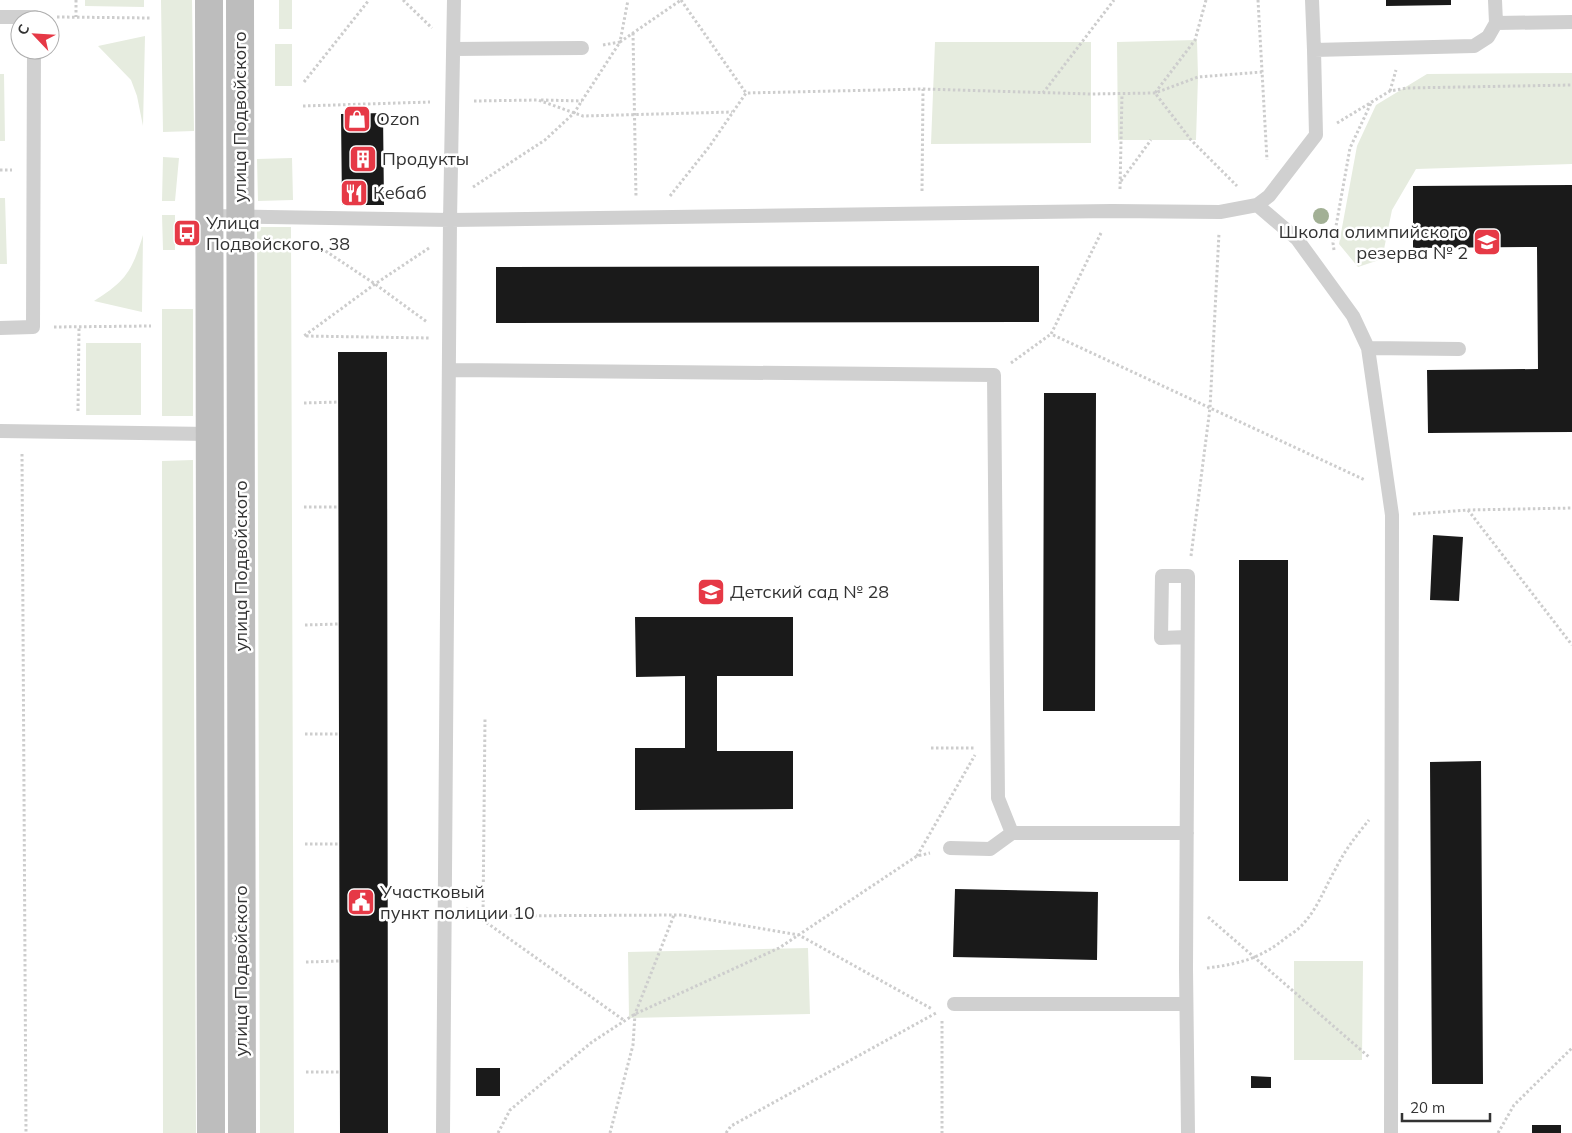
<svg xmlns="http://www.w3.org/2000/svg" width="1572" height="1133" font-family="Mulish,sans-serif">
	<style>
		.green { fill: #e6ecdf }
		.building { fill: #1a1a1a }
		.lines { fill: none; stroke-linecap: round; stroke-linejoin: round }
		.path { stroke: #cdcdcd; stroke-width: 3; stroke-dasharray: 2.5 2.5; stroke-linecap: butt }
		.lane { stroke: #d0d0d0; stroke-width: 14 }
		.secondary { stroke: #bdbdbd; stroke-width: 28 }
		.tree { fill: #a2b095 }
		.labels { text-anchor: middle; stroke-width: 5; stroke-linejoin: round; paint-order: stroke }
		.street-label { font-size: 18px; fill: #333; stroke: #fff }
		.poi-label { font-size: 18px; fill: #333; stroke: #fff; text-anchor: start }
	</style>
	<rect width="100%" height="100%" fill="#fff"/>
	<path class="green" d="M85,0H144V7L85,6Z
		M161,0H192L194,131L163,132Z
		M279,0H292V29H279Z
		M145,36L143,126L137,96L131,80L98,46Z
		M1197,40L1198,77L1196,140H1118L1117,42Z
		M935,42H1091V143L931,144Z
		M275,44H292V86H275Z
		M1572,73V164L1416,169L1392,210L1382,259L1358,267L1339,244L1357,146L1376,105L1427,74Z
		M0,74H4L5,141H0Z
		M163,157L179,158L175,201H162Z
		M292,158L293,200L258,201L257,159Z
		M0,198H5L7,264H0Z
		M162,215H175V250H163Z
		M257,227H291L294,1133H260Z
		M143,235L142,312L94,301C126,281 132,271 143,235Z
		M162,309H193V416H162Z
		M86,343H141V415H86Z
		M193,460L196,1133H163L162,461Z
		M808,948L810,1014L629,1018L628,952Z
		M1294,961H1363L1362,1060H1294Z"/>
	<path class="building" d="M1386,0H1451V5L1386,6Z
		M383,113L384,205H342L341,114Z
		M1572,185V432L1428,433L1427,370L1538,369L1537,247L1413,248V186Z
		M1039,266V322L496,323V267Z
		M338,352H387L388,1133H340Z
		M1044,393H1096L1095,711H1043Z
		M1433,535L1463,537L1459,601L1430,600Z
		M1239,560H1288V881H1239Z
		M635,617H793V676H717V751H793V809L635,810V748H685V676L636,677Z
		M1481,761L1483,1084H1432L1430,762Z
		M955,889L1098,892L1097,960L953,957Z
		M476,1068H500V1096H476Z
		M1251,1076L1271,1077V1088H1251Z
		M1532,1125H1561V1133H1532Z"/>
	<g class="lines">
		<path class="path" d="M76,0V17
			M403,0L432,28
			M681,0L746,93
			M1206,0L1195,40L1155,93L1191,140L1237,186
			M1258,0L1267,160
			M57,17L151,18
			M633,33L636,197
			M603,45L620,42L628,0
			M304,82L369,0
			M1390,91L1396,70
			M1043,93L1114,0
			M541,100L582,101
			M474,101L538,100L583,116L732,112
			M303,106L430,102
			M1337,123L1390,91L1407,88L1572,85
			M0,170H12
			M1121,181L1151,140
			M473,187L545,140L574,113L620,42L681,0
			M1120,189L1122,94
			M922,191L923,89
			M670,196L709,147L746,93L923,89L1091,94L1155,93L1198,77L1262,72
			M1101,233L1051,334L1365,480
			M309,240L375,284L427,322
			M429,248L375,284L304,336L429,338
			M1334,250L1333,243L1350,148L1372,101
			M54,327L151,326
			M1011,363L1051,334
			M304,403L339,402
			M78,411L79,327
			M22,454L26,1133
			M304,507H339
			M1468,510L1572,645
			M1413,514L1468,510L1572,508
			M1191,556L1210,408L1219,233
			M305,625L339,624
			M305,734H339
			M931,748H976
			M305,844H340
			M917,856L975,755
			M466,908L625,1021
			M484,916L682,915L799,935L932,1009
			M483,917L485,718
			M1208,917L1369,1057
			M306,962L340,961
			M1207,968C1240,964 1262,958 1288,936C1293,933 1299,929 1303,924C1318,908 1325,887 1336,868C1345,850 1356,836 1369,820
			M942,1021V1133
			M306,1072H340
			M498,1133L510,1110L592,1042L635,1014L779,948L917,856L930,853
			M610,1133L633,1045L635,1014L674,915
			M726,1133L731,1126L936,1013
			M1498,1133L1514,1105L1572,1048"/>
		<path class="lane" d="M1312,0L1314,50
			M1495,0L1496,23
			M0,17H35V20
			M454,49L582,48
			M1257,205L1297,239L1353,316L1368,348L1392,515L1391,1133
			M209,216L450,220L1112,211L1220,212L1257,205L1269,196L1316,135L1314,50L1474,46L1488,37L1496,23L1572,22
			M0,328L33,327L34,50
			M1368,348L1459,349
			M449,370L994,375L998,798L1012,833
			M0,431L210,434
			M1187,637L1161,638L1162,576H1188L1186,969L1188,1133
			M950,848L990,849L1012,833H1187
			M954,1004H1186
			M443,1133L450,220L454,0"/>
		<path class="secondary" d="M209,0L211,1133
			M240,0L242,1133"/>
	</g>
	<circle class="tree" cx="1321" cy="216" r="8"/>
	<defs>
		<g id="shop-square" transform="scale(1.4375)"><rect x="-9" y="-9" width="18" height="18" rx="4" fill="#e63946" stroke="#fff"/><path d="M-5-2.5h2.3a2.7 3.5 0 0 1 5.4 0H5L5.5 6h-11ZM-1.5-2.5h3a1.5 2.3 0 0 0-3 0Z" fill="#fff"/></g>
		<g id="building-square" transform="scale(1.4375)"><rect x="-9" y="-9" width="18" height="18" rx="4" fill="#e63946" stroke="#fff"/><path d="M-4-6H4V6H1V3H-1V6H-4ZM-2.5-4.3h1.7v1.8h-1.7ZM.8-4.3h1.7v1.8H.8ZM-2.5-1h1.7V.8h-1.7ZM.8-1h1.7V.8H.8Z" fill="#fff"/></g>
		<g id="restaurant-square" transform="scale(1.4375)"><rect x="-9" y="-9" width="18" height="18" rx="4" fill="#e63946" stroke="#fff"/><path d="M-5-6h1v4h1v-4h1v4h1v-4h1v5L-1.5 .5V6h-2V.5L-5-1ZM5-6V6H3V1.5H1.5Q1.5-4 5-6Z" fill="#fff"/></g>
		<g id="bus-square" transform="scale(1.4375)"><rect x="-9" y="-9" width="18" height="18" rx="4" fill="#e63946" stroke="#fff"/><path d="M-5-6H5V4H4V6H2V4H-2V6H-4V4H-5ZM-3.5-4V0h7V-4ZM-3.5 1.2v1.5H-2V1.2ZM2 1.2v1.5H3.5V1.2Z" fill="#fff"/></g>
		<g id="school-square" transform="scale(1.4375)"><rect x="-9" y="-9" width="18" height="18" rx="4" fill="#e63946" stroke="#fff"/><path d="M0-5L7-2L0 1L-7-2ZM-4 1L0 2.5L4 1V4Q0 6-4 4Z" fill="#fff"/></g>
		<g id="civic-square" transform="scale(1.4375)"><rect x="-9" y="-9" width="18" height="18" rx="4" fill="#e63946" stroke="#fff"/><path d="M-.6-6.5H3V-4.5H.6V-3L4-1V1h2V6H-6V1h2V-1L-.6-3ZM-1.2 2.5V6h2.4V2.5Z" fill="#fff"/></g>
	</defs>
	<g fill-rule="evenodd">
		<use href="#shop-square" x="357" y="119"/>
		<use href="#building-square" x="363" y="159"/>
		<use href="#restaurant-square" x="354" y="193"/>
		<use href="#bus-square" x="187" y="233"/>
		<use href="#school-square" x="1487" y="242"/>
		<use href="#school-square" x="711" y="592"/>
		<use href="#civic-square" x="361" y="902"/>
	</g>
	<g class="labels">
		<g class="street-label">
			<text transform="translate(240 117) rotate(-90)" y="6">улица Подвойского</text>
			<text transform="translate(241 566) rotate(-90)" y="6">улица Подвойского</text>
			<text transform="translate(241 971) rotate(-90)" y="6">улица Подвойского</text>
		</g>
		<g class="poi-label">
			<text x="376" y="125">Ozon</text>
			<text x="382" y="165">Продукты</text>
			<text x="373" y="199">Кебаб</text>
			<text x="206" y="229">Улица<tspan x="206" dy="21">Подвойского, 38</tspan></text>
			<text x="1468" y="238" text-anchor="end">Школа олимпийского<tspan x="1468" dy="21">резерва № 2</tspan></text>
			<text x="730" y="598">Детский сад № 28</text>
			<text x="380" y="898">Участковый<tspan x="380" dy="21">пункт полиции 10</tspan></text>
		</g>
	</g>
	<g transform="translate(35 35) rotate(295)"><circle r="24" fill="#ffffff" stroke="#adadad"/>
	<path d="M0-4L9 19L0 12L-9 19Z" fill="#e63946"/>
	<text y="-8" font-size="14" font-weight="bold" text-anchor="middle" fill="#333333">С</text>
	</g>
	<path d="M1402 1113v8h88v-8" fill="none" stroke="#333333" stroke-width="2.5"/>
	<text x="1410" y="1113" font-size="15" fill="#333333" stroke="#ffffff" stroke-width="4" paint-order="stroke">20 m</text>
</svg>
